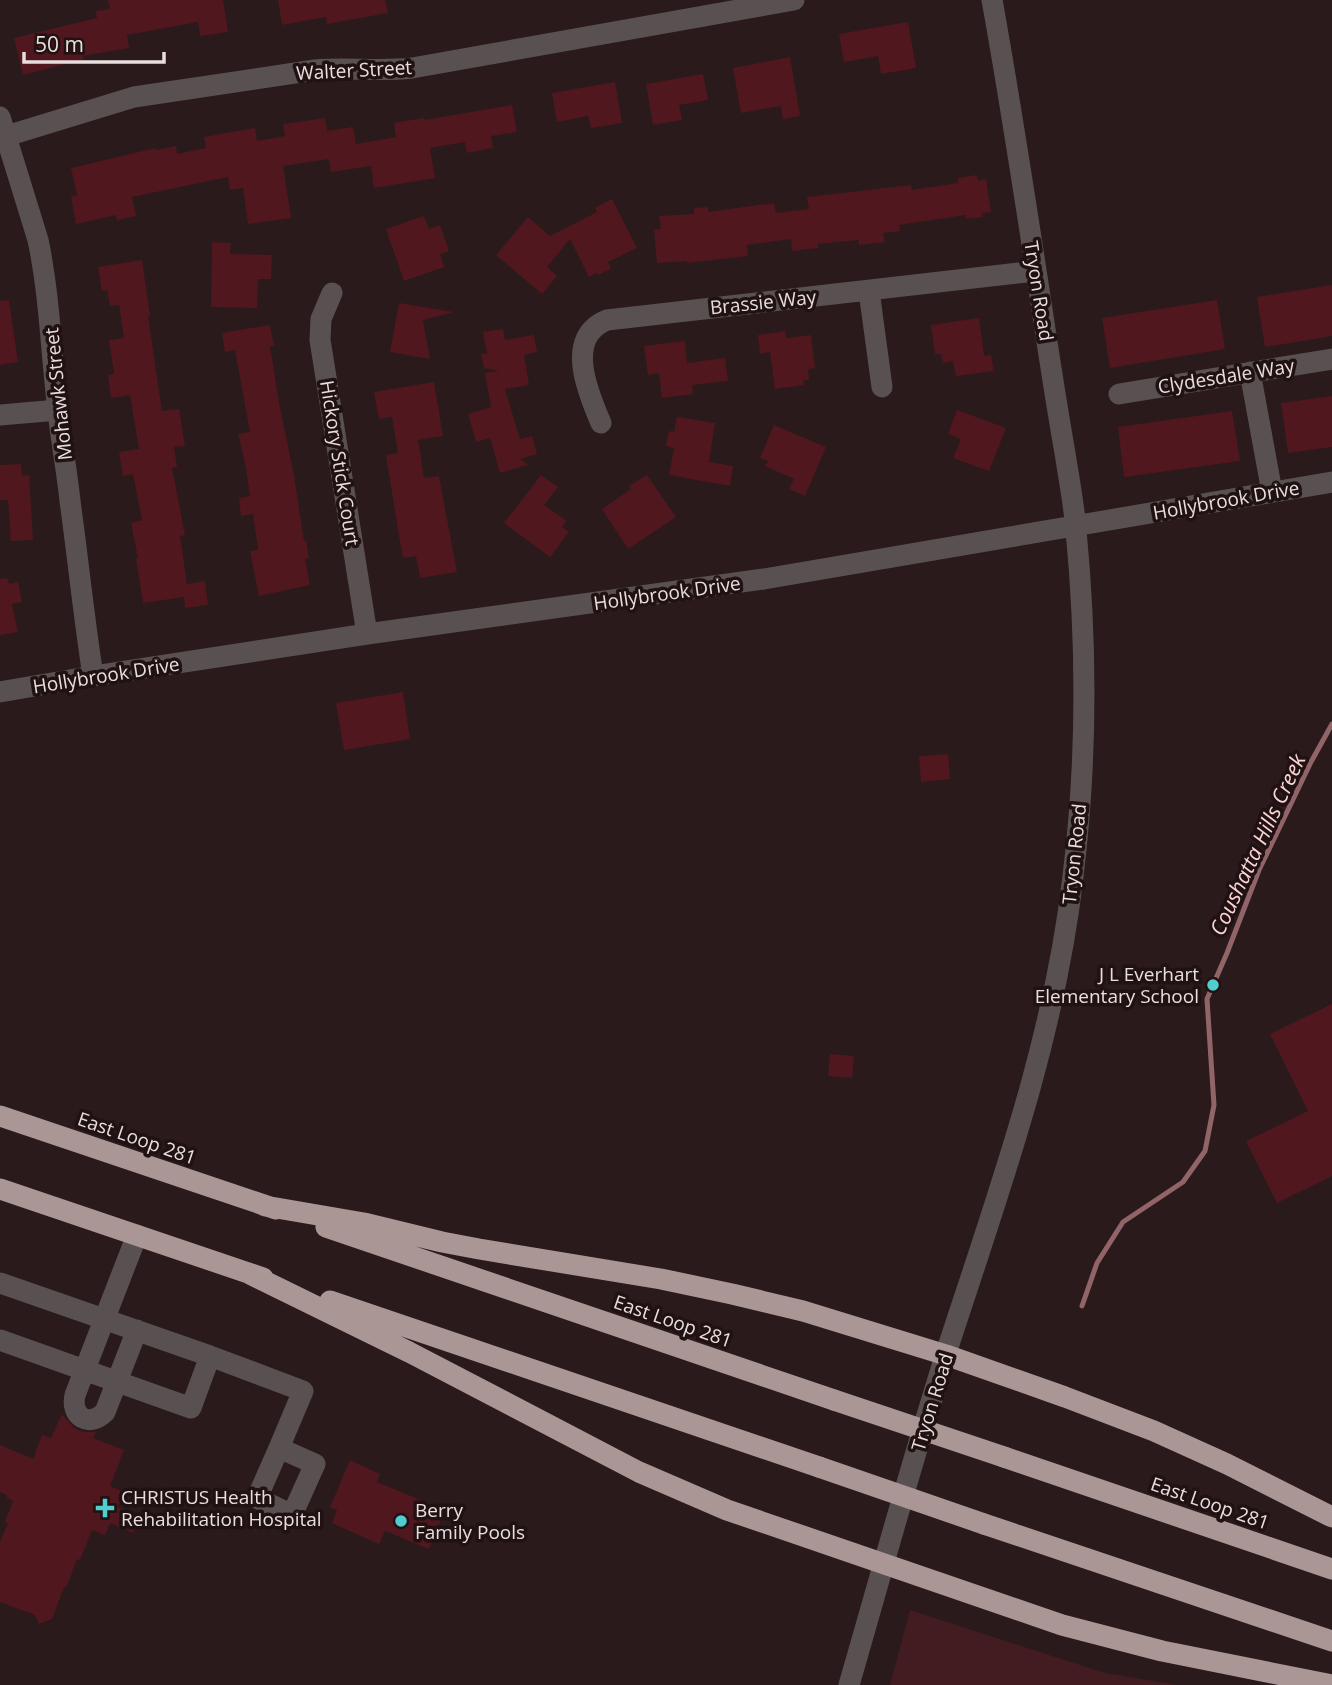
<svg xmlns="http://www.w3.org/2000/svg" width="1332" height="1685" font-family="'Open Sans',sans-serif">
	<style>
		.green { fill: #421c20 }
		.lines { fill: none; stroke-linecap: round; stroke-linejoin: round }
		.stream { stroke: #916468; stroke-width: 5 }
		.building { fill: #50171f }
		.minor { stroke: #595151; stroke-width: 21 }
		.highway { stroke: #ab9696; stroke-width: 21 }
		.highway-bridge { stroke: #ab9696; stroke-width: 21 }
		.poi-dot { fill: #52cdce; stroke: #201112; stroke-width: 2.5 }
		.labels { text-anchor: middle; stroke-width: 7; stroke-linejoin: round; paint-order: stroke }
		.street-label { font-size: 19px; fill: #e9dede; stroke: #201112 }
		.poi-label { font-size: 19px; fill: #e9dede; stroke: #201112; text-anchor: start }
		.water-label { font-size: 21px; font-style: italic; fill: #fdd5d6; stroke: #201112 }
	</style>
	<rect width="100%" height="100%" fill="#2a1a1b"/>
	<path class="green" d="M910,1610L1105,1673L1177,1685H890Z"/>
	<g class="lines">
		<path class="stream" d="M1082,1306L1097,1263L1123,1222L1183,1182L1205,1151L1214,1105L1207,999L1227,953L1259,870L1311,762L1332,724"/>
	</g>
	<path class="building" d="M108,0H223L228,32L200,36L198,22L127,35L129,48L83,56L84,59L23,75L14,38L97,18L96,11L110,9Z
		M278,0H385L388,13L327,24L326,17L282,25Z
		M908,22L916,68L881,74L878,56L844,62L839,34Z
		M790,57L800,116L783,119L781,106L741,113L733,68Z
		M703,74L708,100L679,105L682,120L653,125L646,84Z
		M615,82L622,123L591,128L588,116L557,122L552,93Z
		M512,105L517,132L491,136L493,148L467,153L465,142L430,148L435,178L374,188L371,166L331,172L329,159L283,166L291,218L248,224L243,188L230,190L228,177L132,197L136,216L117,220L116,215L76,224L71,196L77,195L71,168L156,148V150L176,146L177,154L206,148L204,137L255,128L257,141L285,136L283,124L325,118L327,131L353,127L356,144L396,137L394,123L424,118L425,120Z
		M977,175L978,181L986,179L991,212L982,213L983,217L966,219V215L899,225L900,231L883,233L885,242L859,245V240L818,244V248L792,251L791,239L747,245L748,256L687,263V261L657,263L654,229H661L659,216L694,214V208L708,207V212L774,203L776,213L809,209L807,197L911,185L912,190L958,183V178Z
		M612,199L637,248L608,262L611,269L598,275L597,273L589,277L570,239L547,267L557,276L542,294L496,255L528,217L550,236L597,212L595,208Z
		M424,216L429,229L440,225L449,251L440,254L444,267L404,281L386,229Z
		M212,242L231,243L230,254L272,255L271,279H258L257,308L211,307Z
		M142,260L150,316H148L162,411L179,409L185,446L174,447L177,467L172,468L185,535L180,536L187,584L205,581L208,605L185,608L184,597L143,603L136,558H138L131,523L142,520L133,474L123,476L119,452L139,449L130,395L111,398L108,375L114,374L109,340L124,338L119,305L110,306L107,290L102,291L98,267Z
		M1332,285V336L1265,347L1257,297Z
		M9,300L18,362L0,365V301Z
		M1217,300L1225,349L1110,368L1102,318Z
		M399,303L454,312L423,320L430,359L390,352Z
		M979,318L984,356L991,355L994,371L956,376L953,361L943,363L941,354H935L931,325Z
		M270,325L274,346H270L279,403L294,475L304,541L306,540L309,558L305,559L310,585L259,596L250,551L258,550L253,514L241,516L239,498L250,496L245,462L238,434L250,432L235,350L225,352L222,333Z
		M503,329L505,340L534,335L537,352L524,355L529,385L505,389L520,439L532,436L537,454L520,459L528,465L500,473L490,438L476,442L468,414L491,407L485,373L499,371L484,368L481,354H487L483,332Z
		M785,331L786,338L811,335L815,368L808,369L809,380H803L804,385L775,389L770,352L760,354L758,335Z
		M685,341L687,363L725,358L728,381L692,385L693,394L662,398L659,373L648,375L644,346Z
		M434,382L443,436L418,440L424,478L439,476L457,572L420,578L416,556L403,558L398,530L386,455L398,453L392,417L379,419L374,392Z
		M1332,396V447L1288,453L1281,403Z
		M957,410L1006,428L989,471L953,458L961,439L948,434Z
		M1232,411L1240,461L1124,477L1118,427Z
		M677,417L715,423L709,462L733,466L730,486L669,475L674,448L666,446L669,431L674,432Z
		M774,425L826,447L805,496L789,489L794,479L765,466L768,461L760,458Z
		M21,464L22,476L29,475L33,540L11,541L8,500H0V465Z
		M541,475L558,487L544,505L567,521L562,527L569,532L550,557L504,523Z
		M647,475L676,517L628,549L602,509L631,489L629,486Z
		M7,578L9,584L18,582L22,602L12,604L18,632L0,635V579Z
		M403,692L410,739L344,750L336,703Z
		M948,754L950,779L921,782L919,756Z
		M1332,1004V1176L1277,1203L1246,1141L1308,1111L1270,1034Z
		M830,1054L854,1056L852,1078L828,1076Z
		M62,1414L74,1428L83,1432H96L93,1438L124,1450L110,1486L124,1492L118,1507L140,1516L133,1533L110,1523L105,1535L92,1530L80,1560L77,1559L66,1588L64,1587L52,1619L39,1624L35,1615L0,1602V1542L8,1523L5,1522L13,1501L7,1498V1495L0,1492V1445L33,1459L42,1435L51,1438Z
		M350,1460L380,1474L377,1482L445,1510L429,1549L385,1531L379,1544L332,1523L337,1510L330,1507Z"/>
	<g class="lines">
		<path class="minor" d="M0,117L38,240C50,297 51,354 58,410C61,441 67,471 70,501C78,559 84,618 93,676
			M0,138L134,97L315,70C347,67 379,72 412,68L794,0
			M869,291L882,387
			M332,293L321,319L320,340L367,634
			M1250,372L1272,492
			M1119,394L1332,359
			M0,415L58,410
			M601,423C588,393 564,337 607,320L1036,271
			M0,692L93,676L367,634L764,579L1332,482
			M137,1235L75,1395C70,1417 89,1428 105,1412L137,1330
			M0,1283L210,1356L303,1391L279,1448L257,1498L292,1515L315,1464L279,1448
			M0,1340L191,1408L210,1356
			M849,1685C882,1571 913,1457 949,1344C999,1191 1055,1037 1073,876C1087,762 1087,645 1076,530C1074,505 1069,479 1065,453C1057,408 1050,362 1043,316C1027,211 1011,105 992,0"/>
		<path class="highway" d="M0,1116L276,1209
			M0,1189L263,1278
			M265,1206L364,1223L442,1242L479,1249L661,1279L732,1294L803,1311L946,1355L1065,1397L1154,1431L1227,1464L1332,1517
			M326,1227L834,1400
			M250,1274L409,1352L639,1472L727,1510L1062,1625L1162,1651L1332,1685
			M330,1301L819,1467
			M1004,1457L1332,1569
			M984,1524L1332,1641"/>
		<path class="highway-bridge" d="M834,1400L1004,1457
			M819,1467L984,1524"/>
	</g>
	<g class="poi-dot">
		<circle cx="1213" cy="985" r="7"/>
		<path d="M101.5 1497.5h7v7h7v7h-7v7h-7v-7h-7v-7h7z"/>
		<circle cx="401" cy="1521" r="7"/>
	</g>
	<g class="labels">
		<g class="street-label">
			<text transform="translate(354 70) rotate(-3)" y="7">Walter Street</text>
			<text transform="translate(1039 291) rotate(81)" y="7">Tryon Road</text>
			<text transform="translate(763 302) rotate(-6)" y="7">Brassie Way</text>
			<text transform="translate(1226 376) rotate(-9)" y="7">Clydesdale Way</text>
			<text transform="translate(58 394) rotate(-96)" y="7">Mohawk Street</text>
			<text transform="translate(340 463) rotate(81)" y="7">Hickory Stick Court</text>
			<text transform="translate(1226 500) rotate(-10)" y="7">Hollybrook Drive</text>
			<text transform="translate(667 593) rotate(-8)" y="7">Hollybrook Drive</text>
			<text transform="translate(106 675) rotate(-9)" y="7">Hollybrook Drive</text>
			<text transform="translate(1074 854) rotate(-84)" y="7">Tryon Road</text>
			<text transform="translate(137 1138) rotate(19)" y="7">East Loop 281</text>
			<text transform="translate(673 1321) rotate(19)" y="7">East Loop 281</text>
			<text transform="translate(932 1402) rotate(-73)" y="7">Tryon Road</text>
			<text transform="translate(1210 1503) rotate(19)" y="7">East Loop 281</text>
		</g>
		<g class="poi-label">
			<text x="1199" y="981" text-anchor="end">J L Everhart<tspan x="1199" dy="22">Elementary School</tspan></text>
			<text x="121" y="1504">CHRISTUS Health<tspan x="121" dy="22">Rehabilitation Hospital</tspan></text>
			<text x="415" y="1517">Berry<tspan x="415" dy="22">Family Pools</tspan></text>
		</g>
		<g class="water-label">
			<text transform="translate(1258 845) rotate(-65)" y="7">Coushatta Hills Creek</text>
		</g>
	</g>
	<path d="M24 52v10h140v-10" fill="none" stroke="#e9dede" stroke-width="3.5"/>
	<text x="35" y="52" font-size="21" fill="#e9dede" stroke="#201112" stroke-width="5" paint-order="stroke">50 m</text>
</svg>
